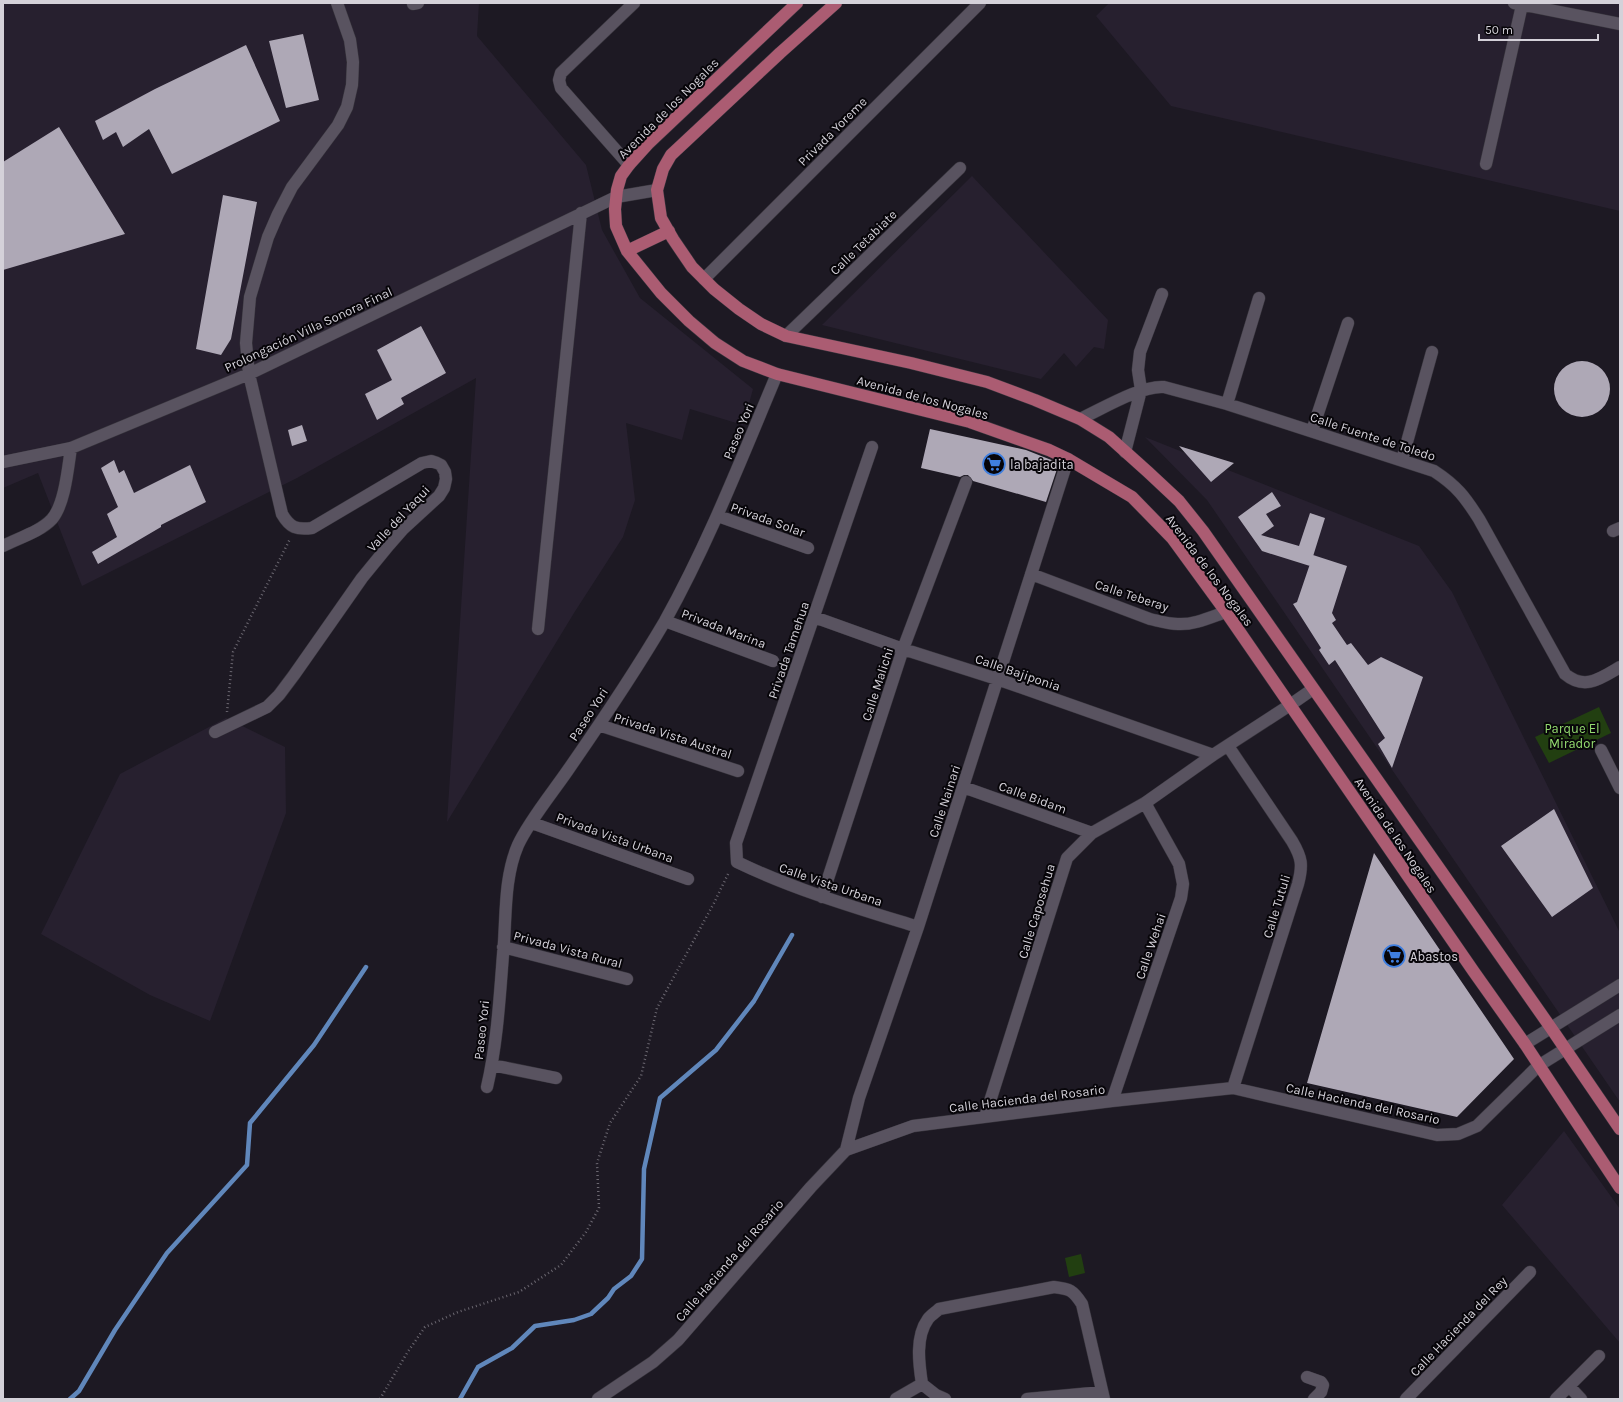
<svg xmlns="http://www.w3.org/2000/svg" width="1623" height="1402" font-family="Karla,sans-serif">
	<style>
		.built { fill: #27202f }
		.green { fill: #223f11 }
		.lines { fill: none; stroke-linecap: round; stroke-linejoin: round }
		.stream { stroke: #6087bb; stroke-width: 4.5 }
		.building { fill: #aea8b6 }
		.minor-casing { stroke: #38353d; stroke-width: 13 }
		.major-casing { stroke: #38353d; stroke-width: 13 }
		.path { stroke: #6b6770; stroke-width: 2.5; stroke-dasharray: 1 3; stroke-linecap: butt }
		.minor { stroke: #595360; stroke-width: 12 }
		.major { stroke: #ab5c72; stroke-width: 12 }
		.labels { text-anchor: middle; stroke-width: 4; stroke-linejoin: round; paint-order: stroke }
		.street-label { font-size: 13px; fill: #d4d1d9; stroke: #070509 }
		.poi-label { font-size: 13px; fill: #d4d1d9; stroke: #070509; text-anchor: start }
		.park-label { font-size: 13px; fill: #94db70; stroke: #070509 }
	</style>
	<rect width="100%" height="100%" fill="#1d1923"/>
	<path class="built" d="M3,3H479L477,36L586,165L602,230L640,298L753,389L743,425L690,409L682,440L626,423L635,500L623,537L574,613L447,822L476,378L297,478L82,586L38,473L3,488Z
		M1109,3H1620V211L1171,106L1096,16Z
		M972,176L1108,320L1104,349L1094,347L1076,367L1064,353L1041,379L822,325Z
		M1145,437L1419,546L1452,592L1620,933V1102L1207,500Z
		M226,718L285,747L286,813L210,1021L150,995L41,934L120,774Z
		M1564,1131L1620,1209V1343L1502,1205Z"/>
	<path class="green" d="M1599,707L1611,733L1549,763L1535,737Z
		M1081,1254L1085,1273L1069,1277L1065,1258Z"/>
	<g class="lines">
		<path class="stream" d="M70,1399L79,1391L115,1330L167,1253L247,1165L250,1123L314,1045L366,967
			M460,1399L478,1367L512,1348L535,1326L574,1320L591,1314L608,1298L614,1289L631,1276L642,1259L644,1169L660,1098L716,1050L754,1001L792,935"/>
	</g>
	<path class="building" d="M303,34L319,100L286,108L269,41Z
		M246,45L280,121L172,174L149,129L123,147L116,132L103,140L95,121L155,89Z
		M59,127L125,234L3,270V162Z
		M223,195L257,202L231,339L221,355L196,349Z
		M421,326L446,373L401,398L404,404L377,420L365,394L392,380L377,350Z
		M1554 389a28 28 0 1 1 56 0a28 28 0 1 1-56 0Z
		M302,425L307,441L292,446L288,430Z
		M930,429L1026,450L1059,463L1046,502L973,481L968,475H964L960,477L921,468Z
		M1179,446L1234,463L1211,482Z
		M114,460L119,473L124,470L134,493L190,465L206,502L161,525V527L98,564L92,552L117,537L107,514L118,507L101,468Z
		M1272,492L1281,506L1266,514L1274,526L1261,535L1299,546L1310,513L1325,518L1310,566L1262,551L1238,517Z
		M1313,555L1347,566L1332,613L1336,620L1332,623L1347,645L1351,643L1368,665L1381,657L1423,677L1392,768L1378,744L1385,738L1335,660L1329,665L1319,650L1321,648L1293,604L1297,602Z
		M1554,809L1593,888L1552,917L1501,846Z
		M1374,853L1514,1059L1457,1117L1307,1083Z"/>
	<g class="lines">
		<g class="minor-casing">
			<path id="minor" d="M1514,3L1620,24
				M413,4L418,3
				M1486,164L1522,5
				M629,165L561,88L559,80L561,73L634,3
				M704,279L980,3
				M786,336L960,168
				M1227,404L1259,298
				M1080,419C1102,409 1141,385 1164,387L1227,404L1434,471C1457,486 1465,497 1479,519L1565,674C1585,691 1601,678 1620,667
				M1312,431L1348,323
				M872,447L736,843L737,862C795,890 857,908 918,927
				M1125,452L1141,390L1138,370L1140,352L1162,294
				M1402,460L1432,352
				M3,462L71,448L249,374L616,197L657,190
				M718,516L808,548
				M1613,531L1620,528
				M3,546C18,538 40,532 52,519C65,504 68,467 71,448
				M1031,574L1150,619C1159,621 1168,624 1178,624C1194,625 1211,617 1226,612
				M814,617L903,649L997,679L1213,755
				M665,621L773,661
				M538,629L581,213
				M599,725L738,771
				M215,732L267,707L279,695L294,675L362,578L389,545L403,529L439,496L444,488L446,479L445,472L441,465L437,463L431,461L422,463L312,528C297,530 290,528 282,514L249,374L246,343L250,297L268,237L278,214L292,187L338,125L347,107L352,85L353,62L350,40L337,3
				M1228,746L1292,841C1302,858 1303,865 1298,884L1233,1088
				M1601,750L1620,788
				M963,787L1092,833
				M532,823L688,879
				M822,897L903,649L966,482
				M503,947L627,979
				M1525,1044L1620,985
				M492,1065L556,1078
				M487,1087C498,1040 500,990 504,942C506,910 505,875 518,845C529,821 553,792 568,770C602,721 635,672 665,621C709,542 742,457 777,374
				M1112,1101L1181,898L1183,884L1179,864L1145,803
				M985,1117L1067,858L1092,833L1145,803L1213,755L1290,705L1313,689
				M846,1150L859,1098L918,927L1068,459
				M1307,1377L1321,1382L1323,1385L1321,1392L1314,1399
				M1569,1386L1581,1399
				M598,1399L653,1362L678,1340L811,1187L846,1150L913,1126L1112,1101L1233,1088L1437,1135L1458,1134L1477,1126L1538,1066L1620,1015
				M896,1399L922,1384
				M945,1399L936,1395L922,1384C919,1364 915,1337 928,1319C931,1315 936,1312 939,1309L1054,1287C1070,1289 1073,1290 1082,1304L1104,1399
				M1027,1399L1102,1392
				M1406,1399L1530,1272
				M1556,1399L1599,1356"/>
		</g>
		<g class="major-casing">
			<path id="major" d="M797,3L648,144L629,165L621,176L617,190L615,209L616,226L627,251L661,293L689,321L715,343L743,361L777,374L970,422L1049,450L1068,459L1132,497L1172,538L1226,612L1474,972L1525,1044L1620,1188
				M836,3L780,53L671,155L663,169L657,190L661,218L673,239L692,267L714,289L739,309L761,324L786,336L911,363L987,382L1035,400L1080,419L1109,437L1148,472L1179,501L1203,531L1551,1028L1620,1129
				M627,251L669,231"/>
		</g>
		<path class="path" d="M227,712L233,652L290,539
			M380,1399L407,1353L425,1327L458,1312L519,1292L561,1265L586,1232L599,1208L597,1163L610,1123L641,1076L657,1008L714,903L729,872"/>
		<use href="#minor" class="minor"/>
		<use href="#major" class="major"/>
	</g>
	<defs>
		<g id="supermarket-ring" transform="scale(1.15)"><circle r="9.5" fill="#070509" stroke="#3f7fe0" stroke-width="1.5"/><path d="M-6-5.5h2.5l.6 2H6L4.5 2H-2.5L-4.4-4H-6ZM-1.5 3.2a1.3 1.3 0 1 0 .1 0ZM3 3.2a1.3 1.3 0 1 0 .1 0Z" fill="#3f7fe0"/></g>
	</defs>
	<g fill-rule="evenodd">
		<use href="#supermarket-ring" x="994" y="464"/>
		<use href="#supermarket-ring" x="1394" y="956"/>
	</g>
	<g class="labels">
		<g class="street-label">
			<text transform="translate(668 108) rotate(-45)" y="5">Avenida de los Nogales</text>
			<text transform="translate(832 131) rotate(-45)" y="5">Privada Yoreme</text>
			<text transform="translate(863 242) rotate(-44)" y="5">Calle Tetabiate</text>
			<text transform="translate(308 329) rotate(-25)" y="5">Prolongación Villa Sonora Final</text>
			<text transform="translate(923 397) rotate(15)" y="5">Avenida de los Nogales</text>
			<text transform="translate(738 431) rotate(-67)" y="5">Paseo Yori</text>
			<text transform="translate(1373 436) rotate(18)" y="5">Calle Fuente de Toledo</text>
			<text transform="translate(398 518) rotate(-47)" y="5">Valle del Yaqui</text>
			<text transform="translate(768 519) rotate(20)" y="5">Privada Solar</text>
			<text transform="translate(1210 570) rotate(53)" y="5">Avenida de los Nogales</text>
			<text transform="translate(1132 595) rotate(18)" y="5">Calle Teberay</text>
			<text transform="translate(724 628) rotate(21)" y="5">Privada Marina</text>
			<text transform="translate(788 650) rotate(-71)" y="5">Privada Tamehua</text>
			<text transform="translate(1018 672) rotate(19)" y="5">Calle Bajiponia</text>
			<text transform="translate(877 684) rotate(-72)" y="5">Calle Malichi</text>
			<text transform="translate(588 714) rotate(-57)" y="5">Paseo Yori</text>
			<text transform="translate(673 735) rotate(18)" y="5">Privada Vista Austral</text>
			<text transform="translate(1033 797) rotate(20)" y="5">Calle Bidam</text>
			<text transform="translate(944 801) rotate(-72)" y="5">Calle Nainari</text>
			<text transform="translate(1396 835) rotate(56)" y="5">Avenida de los Nogales</text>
			<text transform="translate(615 837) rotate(20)" y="5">Privada Vista Urbana</text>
			<text transform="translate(831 884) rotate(19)" y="5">Calle Vista Urbana</text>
			<text transform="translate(1276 906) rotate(-73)" y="5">Calle Tutuli</text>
			<text transform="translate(1036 911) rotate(-73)" y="5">Calle Caposehua</text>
			<text transform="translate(1150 946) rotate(-71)" y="5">Calle Wehai</text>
			<text transform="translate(568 949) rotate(15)" y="5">Privada Vista Rural</text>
			<text transform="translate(481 1030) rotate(-84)" y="5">Paseo Yori</text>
			<text transform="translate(1027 1098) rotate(-7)" y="5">Calle Hacienda del Rosario</text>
			<text transform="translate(1363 1103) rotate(12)" y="5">Calle Hacienda del Rosario</text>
			<text transform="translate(729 1260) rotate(-49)" y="5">Calle Hacienda del Rosario</text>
			<text transform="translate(1458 1326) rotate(-46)" y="5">Calle Hacienda del Rey</text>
		</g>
		<g class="poi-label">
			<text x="1010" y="469">la bajadita</text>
			<text x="1410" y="961">Abastos</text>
		</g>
		<g class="park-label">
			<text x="1572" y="733">Parque El<tspan x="1572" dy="15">Mirador</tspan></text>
		</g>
	</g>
	<rect width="1623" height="1402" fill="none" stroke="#d4d1d9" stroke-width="8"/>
	<path d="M1479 34v6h119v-6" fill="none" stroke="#d4d1d9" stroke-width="2"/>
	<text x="1485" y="34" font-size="12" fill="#d4d1d9" stroke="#070509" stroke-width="3" paint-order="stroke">50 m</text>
</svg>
